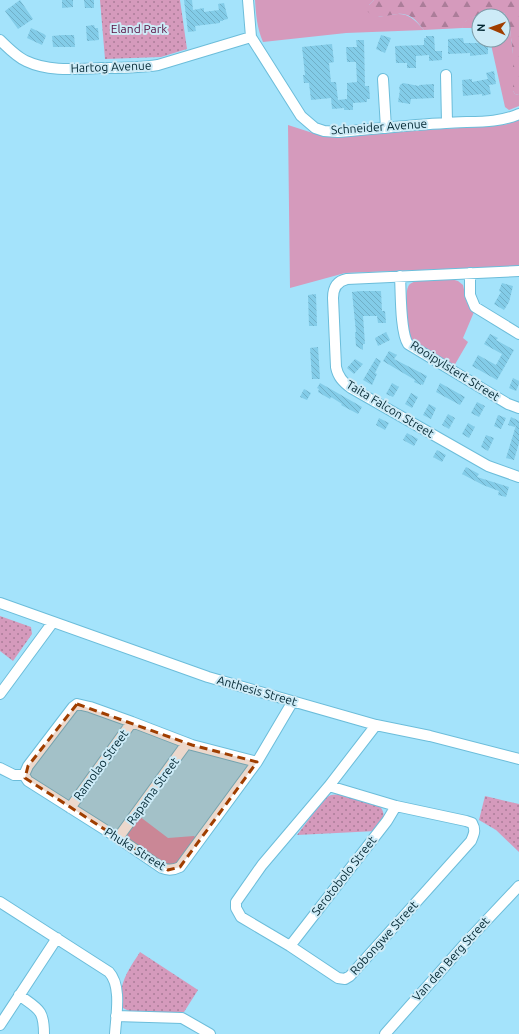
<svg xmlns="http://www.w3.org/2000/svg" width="519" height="1034" font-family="Ubuntu,sans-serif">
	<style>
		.green { fill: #d59abc }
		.forest { fill: url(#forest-firs) }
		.park { fill: url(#park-dots) }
		.building { fill: url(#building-back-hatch) }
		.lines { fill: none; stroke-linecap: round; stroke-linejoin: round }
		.minor-casing { stroke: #6cbdda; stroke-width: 12 }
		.minor { stroke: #fff; stroke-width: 10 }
		.marked { fill: #a03e00; fill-opacity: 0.2; stroke: #a03e00; stroke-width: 3; stroke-dasharray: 8 5; stroke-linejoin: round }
		.labels { text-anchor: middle; stroke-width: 4; stroke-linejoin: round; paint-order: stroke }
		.park-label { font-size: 12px; fill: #55103f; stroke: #cdebf7 }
		.street-label { font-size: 12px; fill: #022631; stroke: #cdebf7 }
	</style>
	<defs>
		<pattern id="forest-firs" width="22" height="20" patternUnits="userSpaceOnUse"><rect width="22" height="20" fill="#d59abc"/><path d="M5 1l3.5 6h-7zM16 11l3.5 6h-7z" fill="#ab7d99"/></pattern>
		<pattern id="park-dots" width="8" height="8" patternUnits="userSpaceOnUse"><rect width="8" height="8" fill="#d59abc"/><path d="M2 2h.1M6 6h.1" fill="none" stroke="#ab7d99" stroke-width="1.8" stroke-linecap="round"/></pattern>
		<pattern id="building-back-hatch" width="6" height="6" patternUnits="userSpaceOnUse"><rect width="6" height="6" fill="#83cce8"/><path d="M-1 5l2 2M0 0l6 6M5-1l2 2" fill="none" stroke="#70afc7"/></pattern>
	</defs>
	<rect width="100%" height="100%" fill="#a4e3fb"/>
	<path class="green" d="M255,0H374L369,5L379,17C402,12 408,11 424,30L346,33L263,42C257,28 256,15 255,0Z
		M501,13L506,16L509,21L513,54V91L515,94L519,95V106L509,110L505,107L490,40H503V16H479V32L472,28H462C465,15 480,16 491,16C494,15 497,14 501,13Z
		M519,119V266L345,273L290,288L288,125L322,136L494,126L508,124Z
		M451,279L458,281L463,285L467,303L474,312L463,338L468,342L454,366L414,343L408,334C408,324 403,289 410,284C418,278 441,280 451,279Z
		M139,816L168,838L194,836L197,839L177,863L167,865L161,863L128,839C126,829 133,823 139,816Z"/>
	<path class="forest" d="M374,0H519V95L515,94L513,91V54L509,21L504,13H500L491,16L478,15L466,21L462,28L424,30C419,24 414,17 407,15C392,10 380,24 367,11L369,5Z"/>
	<path class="park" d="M100,0H180L187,49L161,57L105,59Z
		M0,616L31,627L32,634L13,661L0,651Z
		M340,794L379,805C388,816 382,821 376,831L297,835L325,798L331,795Z
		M485,796L519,804V852L496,830L479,820Z
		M140,952L198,990L184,1012L179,1013L174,1012L133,1013L123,1008C116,986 129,969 140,952Z"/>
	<path class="building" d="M20,0L33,19L18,29L5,11Z
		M62,0H73V7L62,8Z
		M84,0H94V8H85Z
		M184,0H192L193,10L204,8V12L219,10L218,4L224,3L228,19L223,20V21H220V23L195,26L196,31L188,32Z
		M94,25L95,28H98L99,40L87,41L86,26Z
		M31,28L44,34L46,36L42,45L27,38Z
		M63,35H74L75,47H53L52,36Z
		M381,35L391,38L385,53L376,49Z
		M426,36H434L435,51H442V60L429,61V55L416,56V68H407V63H396L395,46L424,45V38H426Z
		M463,38L464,43H488V54L470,56V53L448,54V39Z
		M356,40H364L365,86H369L370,99H367V102L353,103V110H344V108L332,109L331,98L311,100L309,83H304L303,75H305L302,47L332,44L334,62L329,63L331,82H336L338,100L347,99V83L357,82L356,62H347L346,47H357Z
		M494,71L496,84L489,85L491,94L482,96V94L463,96L462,80L472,79V82L488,79L486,73Z
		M403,83L419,86V85L434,84V98L411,99L410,104L398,102L400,90L399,89L400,85Z
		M502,283L513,286L509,302L504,310L494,304L501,292L499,291Z
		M361,291H381L382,311H385L386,323H378L377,316H363L365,344H363V350L356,346L355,332H356L352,292Z
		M316,294L317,326H309L308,295Z
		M386,332L390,340L378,346L375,338Z
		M490,334L498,338L496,340L514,350L497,380L472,366L478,355L496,365L502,354L484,344Z
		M318,347L320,379H312L310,348Z
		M389,351L397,355L394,359L427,376L423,385L421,384V385L414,382L415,380L383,361Z
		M376,358L381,361L375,373L377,374L372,385L363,380Z
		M355,359L363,364L354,374L347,368Z
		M513,378L519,381V384L516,391L509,388Z
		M320,383L362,407L358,414L341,405L342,404L331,397L330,399L318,392L319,389L317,388Z
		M392,383L399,387L393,397L386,394Z
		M440,383L465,397L460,405L436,392Z
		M304,389L311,393L307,400L300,397Z
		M411,393L418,397L412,408L405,404Z
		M477,402L485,406L479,417L471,413Z
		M429,404L436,408L431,419L423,415Z
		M448,414L455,418L449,429L442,425Z
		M498,415L506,418L501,429L494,426Z
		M511,417L519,421V443L514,460L506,458L517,422L515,427L508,425Z
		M379,418L389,423L385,430L376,425Z
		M468,423L475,427L469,438L462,434Z
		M407,433L418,439L414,446L403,440Z
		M486,435L494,438L488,451L481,447Z
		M437,450L446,455L442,462L433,457Z
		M466,467L479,474L477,477L509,487L506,497L498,495L499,491L483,485L462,474Z"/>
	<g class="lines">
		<g class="minor-casing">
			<path id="minor" d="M248,0L251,37L301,116L315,128L324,131L338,132C374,129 410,125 446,123C470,121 497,124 519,114
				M0,40C8,48 17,57 26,61C49,72 76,69 100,68C119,68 139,68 158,65L251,37
				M446,75L447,122
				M383,79L386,128
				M519,271L347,279C337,281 333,288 333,298L336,367C338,377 343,382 351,388L488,466L519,477
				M470,273V295L475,307L519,334
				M400,276C401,292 400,332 408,344L508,404L519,408
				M0,603L208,677L376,725L430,736L519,759
				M0,694L53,622
				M257,762L192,745L132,722L90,707L77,704L73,707L28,766L24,775L28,781L118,838L162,868C169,871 174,870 180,867L257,762L293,701
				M0,768L14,775H24
				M329,786L396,806L466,821L472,823C476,830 474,834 471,841L350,976L345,979L338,978L290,946L241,917L236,908V902L262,865L329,786L376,725
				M70,808L132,722
				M118,838L187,743
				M0,902L109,972C122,986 116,1016 115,1034
				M290,946L387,821L396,806
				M19,995C38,1009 44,1009 44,1034
				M116,1016L182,1018L210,1034
				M0,1025L57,938
				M385,1034L470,938L519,886"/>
		</g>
		<use href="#minor" class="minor"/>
	</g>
	<path class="marked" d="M77,704L192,745L257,762L180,867L168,870L25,778L28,766Z"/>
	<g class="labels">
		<g class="park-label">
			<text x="139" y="33">Eland Park</text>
		</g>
		<g class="street-label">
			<text transform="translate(111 67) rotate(-2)" y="4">Hartog Avenue</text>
			<text transform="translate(379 127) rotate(-4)" y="4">Schneider Avenue</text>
			<text transform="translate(455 371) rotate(32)" y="4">Rooipylstert Street</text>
			<text transform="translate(390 409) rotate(31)" y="4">Taita Falcon Street</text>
			<text transform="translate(257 691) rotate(16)" y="4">Anthesis Street</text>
			<text transform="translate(101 765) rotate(-54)" y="4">Ramolao Street</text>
			<text transform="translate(153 791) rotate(-54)" y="4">Rapama Street</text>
			<text transform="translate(135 849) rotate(32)" y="4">Phuka Street</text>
			<text transform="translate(344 876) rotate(-52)" y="4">Serotobolo Street</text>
			<text transform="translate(384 938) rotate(-48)" y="4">Robongwe Street</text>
			<text transform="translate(451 959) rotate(-48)" y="4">Van den Berg Street</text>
		</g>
	</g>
	<g transform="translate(491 28) rotate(272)"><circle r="19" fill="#cdebf7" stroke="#7c9ca8"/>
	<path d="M0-3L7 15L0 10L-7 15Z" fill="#a03e00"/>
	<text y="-6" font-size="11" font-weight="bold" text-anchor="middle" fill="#022631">N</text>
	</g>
</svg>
